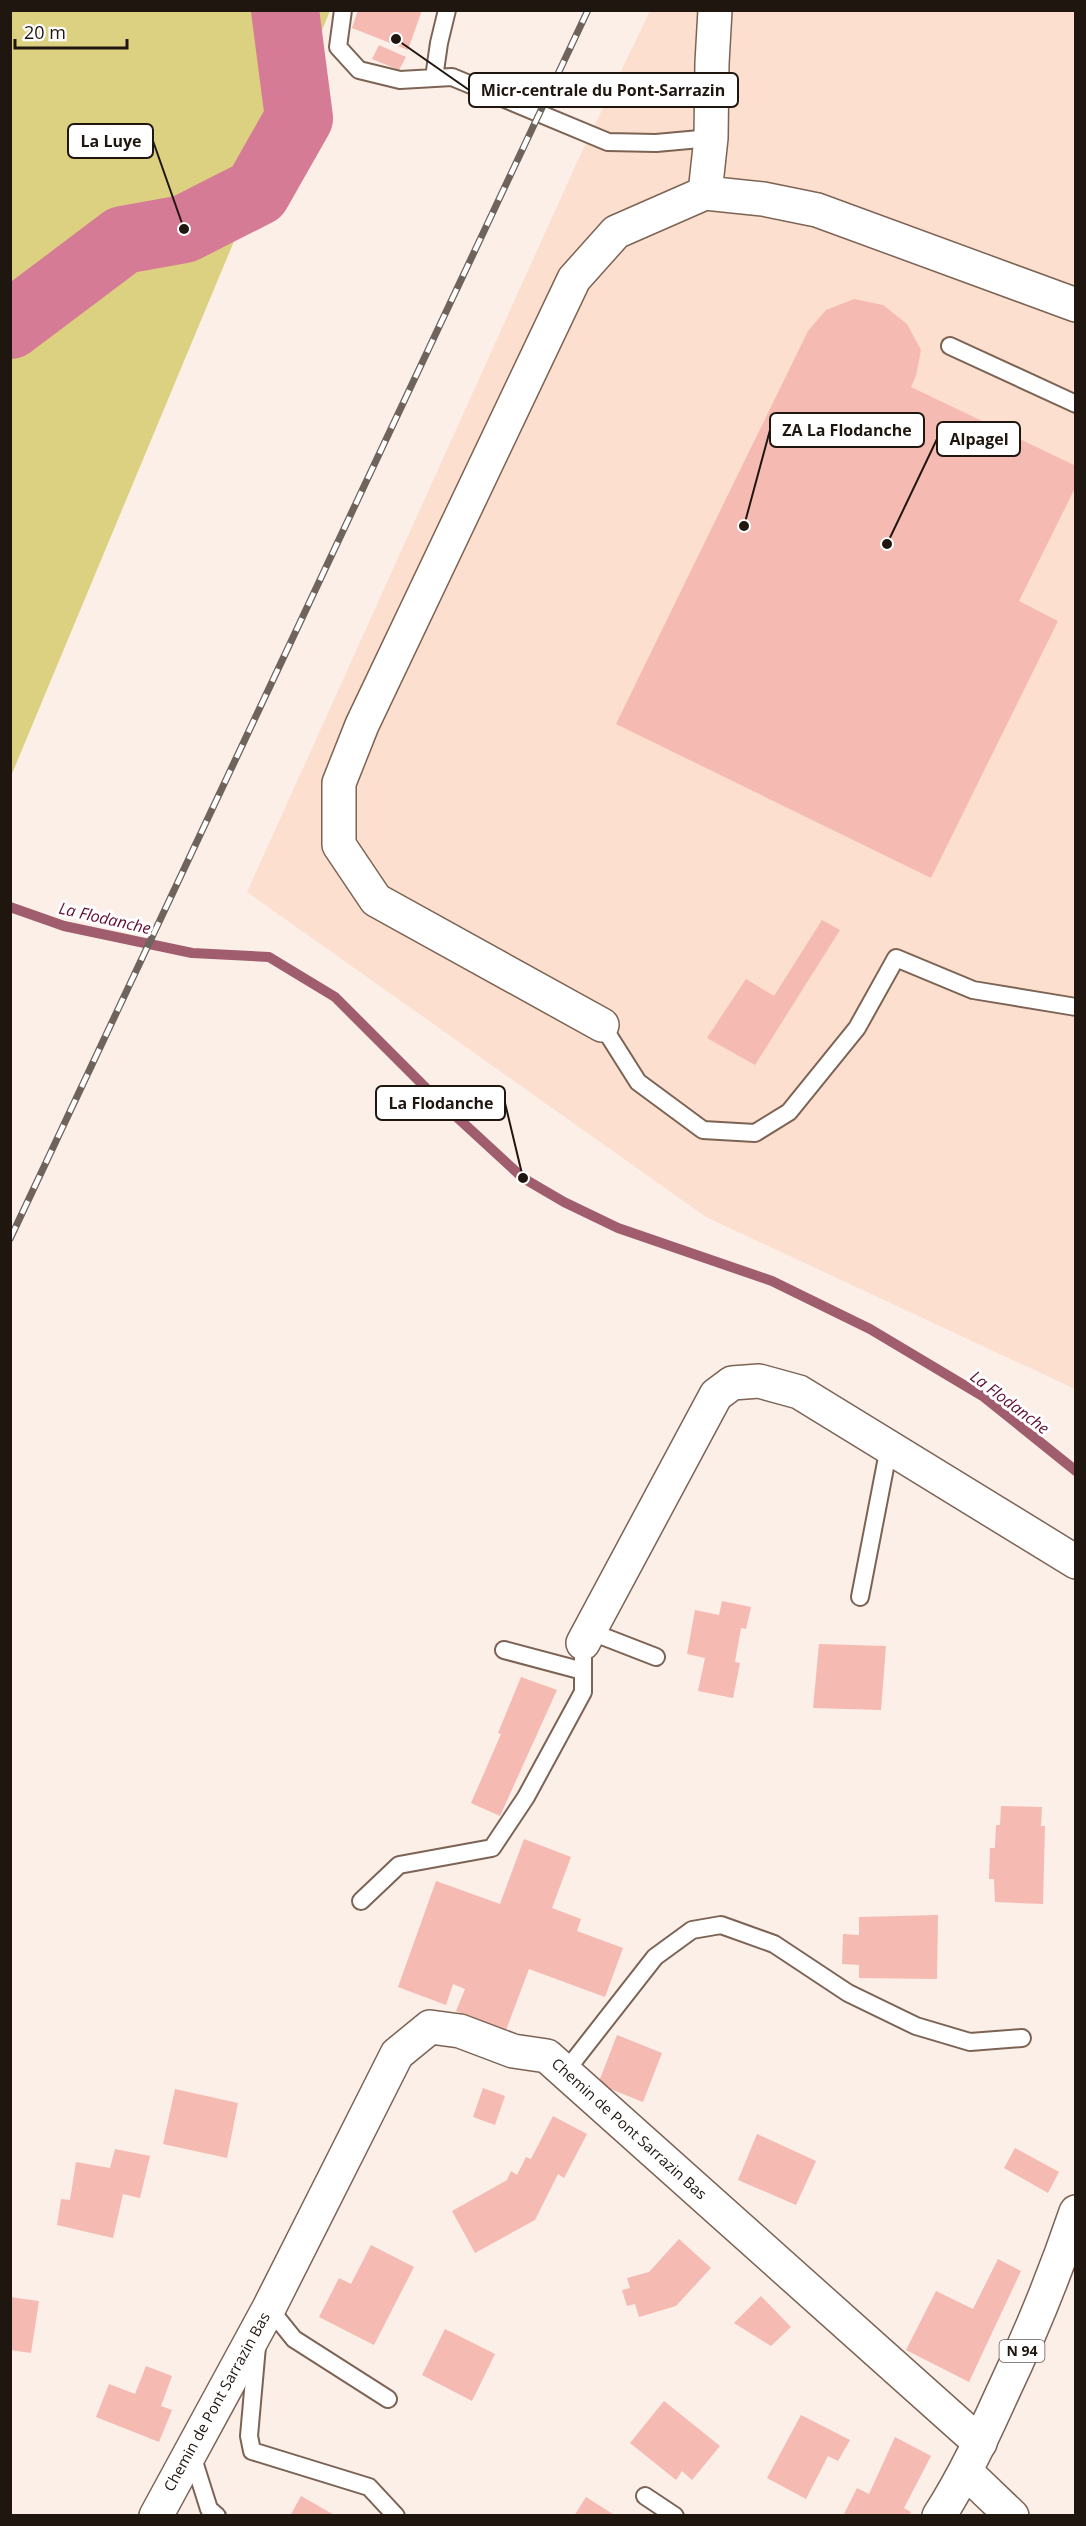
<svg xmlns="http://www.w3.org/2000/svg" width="1086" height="2526" font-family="'Open Sans',sans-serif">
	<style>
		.built { fill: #fcdfce }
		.green { fill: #dcd081 }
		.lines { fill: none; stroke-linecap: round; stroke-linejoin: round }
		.stream { stroke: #9f5d6d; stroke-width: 10 }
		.river { stroke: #d67b95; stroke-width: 68 }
		.building { fill: #f5bab2 }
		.lane-casing { stroke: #7c6354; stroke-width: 20 }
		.street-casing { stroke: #7c6354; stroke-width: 36 }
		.secondary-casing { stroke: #7c6354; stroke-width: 36 }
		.primary-casing { stroke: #7c6354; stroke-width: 36 }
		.lane { stroke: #fff; stroke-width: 16 }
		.street { stroke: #fff; stroke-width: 33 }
		.secondary { stroke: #fff; stroke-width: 33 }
		.primary { stroke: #fff; stroke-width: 33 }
		.rail-casing { stroke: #6e635d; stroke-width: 7 }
		.rail { stroke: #fff; stroke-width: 4.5; stroke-dasharray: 14; stroke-linecap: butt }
		.labels { text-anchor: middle; stroke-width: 6; stroke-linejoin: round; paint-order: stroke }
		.shield { fill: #fff; stroke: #635c58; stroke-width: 1.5 }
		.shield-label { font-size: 14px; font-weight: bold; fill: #201610 }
		.street-label { font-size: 15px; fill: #201610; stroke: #fff }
		.water-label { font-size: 16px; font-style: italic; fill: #600d2f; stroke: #fff }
		.leader { fill: none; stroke: #201610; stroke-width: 2 }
		.callout-dot { fill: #201610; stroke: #fff; stroke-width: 2 }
		.callout { fill: #fff; stroke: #201610; stroke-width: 2 }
		.callout-label { font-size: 16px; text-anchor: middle; font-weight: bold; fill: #201610 }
	</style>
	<rect width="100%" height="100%" fill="#fbefe8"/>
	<path class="built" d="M650,11H1075V1389L706,1217L247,892L578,160Z"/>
	<path class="green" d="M11,10L330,11L11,776L10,11Z"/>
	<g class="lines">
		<path class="stream" d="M10,907L64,926L192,953L269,957L335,997L435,1097L523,1178L564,1202L618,1228L772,1281L870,1329L984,1397L1076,1471"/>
		<path class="river" d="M10,325L123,240L184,229L257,192L299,118L285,10"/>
	</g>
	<path class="building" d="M358,10H422L408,50L352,28Z
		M379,45L406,57L399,70L372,59Z
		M854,299L883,305L907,324L921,350L916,376L911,387L1076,466V486L1019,601L1058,621L931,878L616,724L808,331L826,310Z
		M822,920L840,930L755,1065L707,1038L746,979L774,996Z
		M722,1601L751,1607L746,1629L741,1628L735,1662L740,1663L733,1698L698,1691L705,1658L687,1654L695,1610L719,1615Z
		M819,1644L886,1646L881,1710L813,1708Z
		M521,1677L557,1690L500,1816L471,1803L501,1734L498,1733Z
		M1001,1806L1042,1807L1041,1826H1045L1043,1904L995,1902L994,1879H989L990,1848H995L996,1825H1000Z
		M524,1839L571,1857L552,1908L581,1919L577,1931L623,1948L605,1997L529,1969L506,2030L456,2011L465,1989L453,1984L446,2005L398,1987L436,1881L500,1904Z
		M938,1915L937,1979L859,1978V1965L842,1964L843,1934L859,1935V1917Z
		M617,2035L662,2053L643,2102L598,2084Z
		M483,2088L505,2096L495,2125L473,2117Z
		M175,2089L238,2103L227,2158L163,2144Z
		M553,2116L587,2134L564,2178L558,2174L535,2220L475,2253L452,2211L507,2180L511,2171L517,2175L526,2157L531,2159Z
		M757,2134L816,2161L796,2205L738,2180Z
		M1015,2148L1059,2172L1048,2193L1004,2168Z
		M115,2149L150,2156L140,2198L123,2194L113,2238L57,2225L61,2199L70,2200L76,2162L110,2168Z
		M679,2239L711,2268L676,2306L639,2317L635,2304L627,2306L622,2290L630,2288L627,2278L649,2272Z
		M371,2245L414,2267L374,2345L319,2317L339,2278L351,2284Z
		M998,2259L1021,2271L969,2382L906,2350L936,2291L973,2309Z
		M761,2296L791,2327L771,2346L734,2323Z
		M10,2297L39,2301L31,2353L10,2350Z
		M445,2329L495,2354L472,2401L422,2375Z
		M146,2366L172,2376L161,2406L172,2410L159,2442L96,2417L109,2384L135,2394Z
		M664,2401L720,2446L692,2480L682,2471L676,2480L630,2443Z
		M801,2415L850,2440L838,2461L828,2456L806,2499L767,2478Z
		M895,2437L931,2456L904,2508L911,2512L909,2516H843L857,2488L869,2494Z
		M301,2496L336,2516H290Z
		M586,2497L616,2516H574Z"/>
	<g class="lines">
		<g class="lane-casing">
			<path id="lane" d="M343,10L338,47L359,70L400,80L452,77L608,142L656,143L711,138
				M434,78L439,43L447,10
				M950,346L1076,404
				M602,1025L638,1082L703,1130L755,1133L789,1112L857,1028L896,958L973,990L1076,1007
				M860,1597L889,1447
				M589,1631L656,1657
				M504,1650L583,1671
				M361,1901L399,1865L492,1848L526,1797L583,1692V1643
				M565,2072L655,1957L692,1930L721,1925L774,1944L848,1993L916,2026L970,2042L1022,2038
				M269,2308L294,2339L388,2399
				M257,2346L249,2436L252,2451L369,2487L396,2516
				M191,2452L209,2509L217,2516
				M645,2496L675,2516"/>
		</g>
		<g class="street-casing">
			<path id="street" d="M705,193L711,138L712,63L715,10
				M602,1025L376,900L339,845V783L362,725L574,279L616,232L705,193L763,199L817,210L1076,305
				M583,1643L716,1395L732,1383L759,1381L799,1392L1076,1562
				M156,2516L269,2308L397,2054L430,2027L460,2031L513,2051L547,2056L980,2443"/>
		</g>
		<g class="secondary-casing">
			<path id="secondary" d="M966,2472L1012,2516"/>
		</g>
		<g class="primary-casing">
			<path id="primary" d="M939,2516C964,2477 983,2436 1002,2394C1030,2335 1055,2274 1076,2212"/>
		</g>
		<use href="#lane" class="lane"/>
		<use href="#street" class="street"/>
		<use href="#secondary" class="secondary"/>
		<use href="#primary" class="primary"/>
		<g class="rail-casing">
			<path id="rail" d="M10,1239L588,10"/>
		</g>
		<use href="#rail" class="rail"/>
	</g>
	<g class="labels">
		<rect class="shield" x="999.5" y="2340" width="45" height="22" rx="4.5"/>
		<g class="shield-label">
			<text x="1022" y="2356">N 94</text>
		</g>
		<g class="street-label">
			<text transform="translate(629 2129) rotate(42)" y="5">Chemin de Pont Sarrazin Bas</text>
			<text transform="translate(217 2402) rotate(-61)" y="5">Chemin de Pont Sarrazin Bas</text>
		</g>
		<g class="water-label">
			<text transform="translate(105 918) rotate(13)" y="6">La Flodanche</text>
			<text transform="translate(1010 1402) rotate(37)" y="6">La Flodanche</text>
		</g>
	</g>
	<path class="leader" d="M396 39L469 90M184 229L153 141M744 526L770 430M887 544L937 439M523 1178L505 1103"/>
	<g class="callout-dot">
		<circle cx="396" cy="39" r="6"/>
		<circle cx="184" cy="229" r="6"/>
		<circle cx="744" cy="526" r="6"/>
		<circle cx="887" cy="544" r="6"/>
		<circle cx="523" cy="1178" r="6"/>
	</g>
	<g class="callout">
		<rect x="469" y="73" width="269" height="34" rx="6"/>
		<rect x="68" y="124" width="85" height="34" rx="6"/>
		<rect x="770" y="413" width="154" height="34" rx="6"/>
		<rect x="937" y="422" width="83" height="34" rx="6"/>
		<rect x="376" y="1086" width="129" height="34" rx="6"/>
	</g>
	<g class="callout-label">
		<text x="603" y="96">Micr-centrale du Pont-Sarrazin</text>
		<text x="111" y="147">La Luye</text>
		<text x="847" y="436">ZA La Flodanche</text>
		<text x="979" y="445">Alpagel</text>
		<text x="441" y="1109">La Flodanche</text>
	</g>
	<rect width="1086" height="2526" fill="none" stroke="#201610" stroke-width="24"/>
	<path d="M15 39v9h112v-9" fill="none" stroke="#201610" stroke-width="3"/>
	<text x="24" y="39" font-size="18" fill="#201610" stroke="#ffffff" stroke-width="4.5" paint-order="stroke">20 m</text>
</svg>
